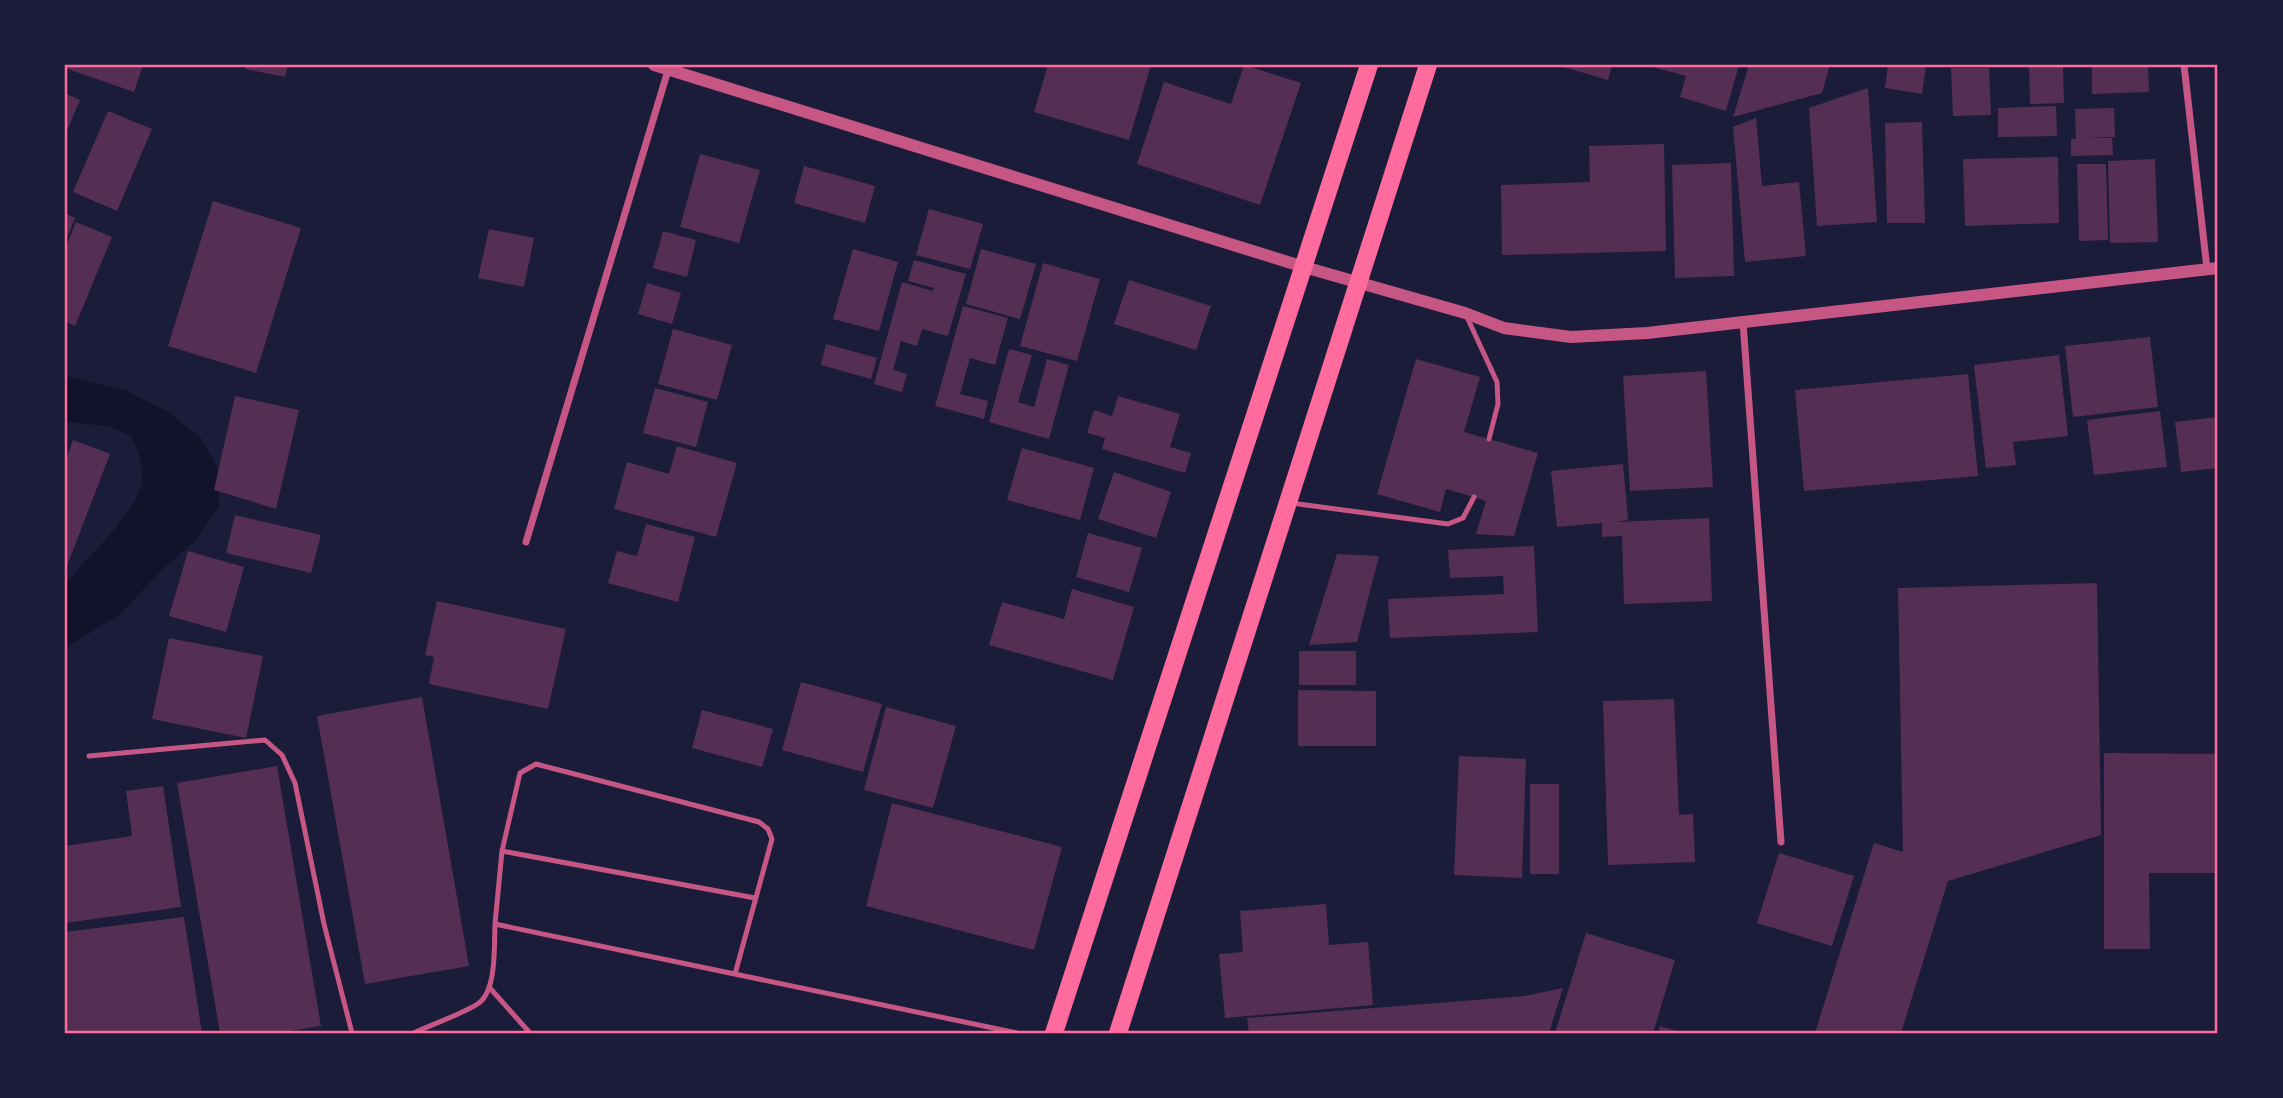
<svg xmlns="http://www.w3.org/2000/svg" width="2283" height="1098" font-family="Literata,serif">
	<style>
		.water { fill: #12122b }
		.building { fill: #542f53 }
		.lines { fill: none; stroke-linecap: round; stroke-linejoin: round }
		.service { stroke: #c65784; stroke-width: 5 }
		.minor { stroke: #c65784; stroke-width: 7 }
		.tertiary { stroke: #c65784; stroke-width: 12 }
		.primary { stroke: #ff6b9d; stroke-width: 18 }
		.neatline { fill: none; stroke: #ff6b9d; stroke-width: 2.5 }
	</style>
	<rect width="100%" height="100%" fill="#1b1b3a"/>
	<path class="water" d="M65,376L127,391L168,412L201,438L218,469L219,506L195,541L163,569L119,615L65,648V584C84,562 132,515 140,490C146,471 138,453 132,436L108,426L65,422Z"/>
	<path class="building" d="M65,65H143L134,92L65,68Z
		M246,65H288L285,77L245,69Z
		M1048,65H1151L1129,140L1034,112Z
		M1244,65L1301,83L1260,205L1137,164L1164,82L1231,104Z
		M1557,65H1612L1608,80Z
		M1739,65L1726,111L1680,97L1686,76L1649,66Z
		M1749,65H1830L1822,93L1733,117Z
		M1888,65H1926L1922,94L1885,88Z
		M2063,65L2064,103L2030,104L2029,66Z
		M2092,65H2148L2149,92L2092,94Z
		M1951,68H1989L1991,115L1953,116Z
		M1868,88L1877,222L1817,226L1809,108Z
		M65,93L80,100L65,135Z
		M2056,106L2057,136L1998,137V108Z
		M2114,108L2115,137H2086L2112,138L2113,155L2071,156V139H2076L2075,109Z
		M108,111L152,129L117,211L73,192Z
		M1756,118L1762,186L1799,182L1806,256L1745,262L1733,127Z
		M1922,122L1925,223H1887L1885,123Z
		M1664,144L1666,251L1502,255L1501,185L1590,182L1589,146Z
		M700,154L760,170L739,243L680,227Z
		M2058,157L2059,223L1965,226L1963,159Z
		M2155,159L2158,242L2110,243L2108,161Z
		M1731,163L1734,276L1675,278L1672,165Z
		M2077,164H2106L2108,240L2079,241Z
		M804,166L875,186L865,223L794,203Z
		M213,201L301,228L256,373L168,346Z
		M929,209L983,224L970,269L916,255Z
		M65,213L75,218L65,242Z
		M76,222L112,237L75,326L65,321V249Z
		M489,229L534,238L524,287L478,278Z
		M663,231L696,240L687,277L653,268Z
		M853,249L898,262L879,331L833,319Z
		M981,249L1036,264L1020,319L966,304Z
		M914,260L966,274L948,336L922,329L917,346L901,341L893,370L907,374L902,392L874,384L902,282L933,291L934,288L908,281Z
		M1043,263L1100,279L1077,361L1020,346Z
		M1129,280L1211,306L1196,350L1114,324Z
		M647,283L681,293L672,324L638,314Z
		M963,306L1008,318L995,365L970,358L960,394L988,401L984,419L935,406Z
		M673,329L732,345L717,400L658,384Z
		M2150,337L2158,407L2073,417L2065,346Z
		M826,344L877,358L871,379L821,365Z
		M1009,349L1032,355L1018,402L1034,407L1047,359L1069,365L1049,439L989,422Z
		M2059,355L2068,436L2013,442L2016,465L1986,468L1974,365Z
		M1416,359L1480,377L1464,432L1538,453L1514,536L1476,534L1486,501L1474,497L1446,489L1440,512L1377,494Z
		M1706,371L1713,487L1630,491L1623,376Z
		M1968,374L1978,476L1804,491L1795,390Z
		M655,388L708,402L696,447L643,433Z
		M235,396L299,410L276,509L214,490Z
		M1118,396L1180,414L1170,447L1191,453L1185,473L1102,449L1105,438L1087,433L1094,410L1112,416Z
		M2160,411L2167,467L2094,475L2087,420Z
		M2218,417V468L2181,472L2175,422Z
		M73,440L110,454L65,571V463Z
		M677,446L737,463L716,537L614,509L627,462L669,474Z
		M1022,448L1094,468L1080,520L1007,500Z
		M1623,464L1628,520L1616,522L1709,518L1712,601L1624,604L1622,536L1602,537V523L1557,527L1551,471Z
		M1114,472L1171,492L1156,538L1098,519Z
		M235,515L321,535L311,573L226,553Z
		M646,524L695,537L678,602L608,583L617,551L637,556Z
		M1088,533L1142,548L1129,592L1076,577Z
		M1534,546L1538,632L1390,638L1388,599L1504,594L1503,576L1450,578L1448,550Z
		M188,551L244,567L226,632L169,616Z
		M1337,554L1379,556L1357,642L1309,645Z
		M2097,583L2101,835L1948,881L1901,1033H1815L1874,843L1903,852L1898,588Z
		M1072,589L1134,607L1113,680L989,645L1002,602L1064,619Z
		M437,601L566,629L548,709L429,684L434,657L425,655Z
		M169,638L263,656L246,738L152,719Z
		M1299,651H1356V685H1299Z
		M801,682L882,704L863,772L782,750Z
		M1298,690L1376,691V746H1298Z
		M422,697L469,966L365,984L317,716Z
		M1674,699L1679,815L1693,814L1695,862L1608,865L1603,701Z
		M886,707L956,726L933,808L864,790Z
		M702,710L773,729L762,767L692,748Z
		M2104,753L2218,754V873H2149L2150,949H2104Z
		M1459,756L1526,759L1522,878L1454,875Z
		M277,766L321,1026L277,1033H220L177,783Z
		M1530,784H1559V874H1530Z
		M163,786L181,907L65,923V846L132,836L126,791Z
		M892,803L1062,847L1034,950L866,906Z
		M1779,853L1854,876L1832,946L1757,923Z
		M1326,904L1329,945L1368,942L1373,1005L1225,1018L1219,954L1243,952L1240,911Z
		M184,917L202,1033H65V932Z
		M1586,933L1675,960L1653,1033H1555Z
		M1563,988L1549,1033H1249L1247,1018L1525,996Z
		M1660,1026L1683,1033H1658Z"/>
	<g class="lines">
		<path class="service" d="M1467,317L1497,382L1498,404L1489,439
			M1291,503L1448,524L1463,518L1474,497
			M89,756L265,740L282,755L295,783L324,924L352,1033
			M502,851L755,898
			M495,924L502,851L520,773L536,764L759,822L768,829L772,839L735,974
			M489,987L530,1033
			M414,1033C430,1025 465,1013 479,1003C497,989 494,945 495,924L1017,1033"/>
		<path class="minor" d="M2184,65L2207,269
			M1743,322L1781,842
			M526,542L669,67"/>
		<path class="tertiary" d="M654,65L1304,267L1465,313L1504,328L1571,337L1647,333L2218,268"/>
		<path class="primary" d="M1054,1033L1369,65
			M1118,1033L1428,65"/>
	</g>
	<rect width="2283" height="1098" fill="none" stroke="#1b1b3a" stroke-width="133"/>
	<rect x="66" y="66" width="2150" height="966" class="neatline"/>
</svg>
